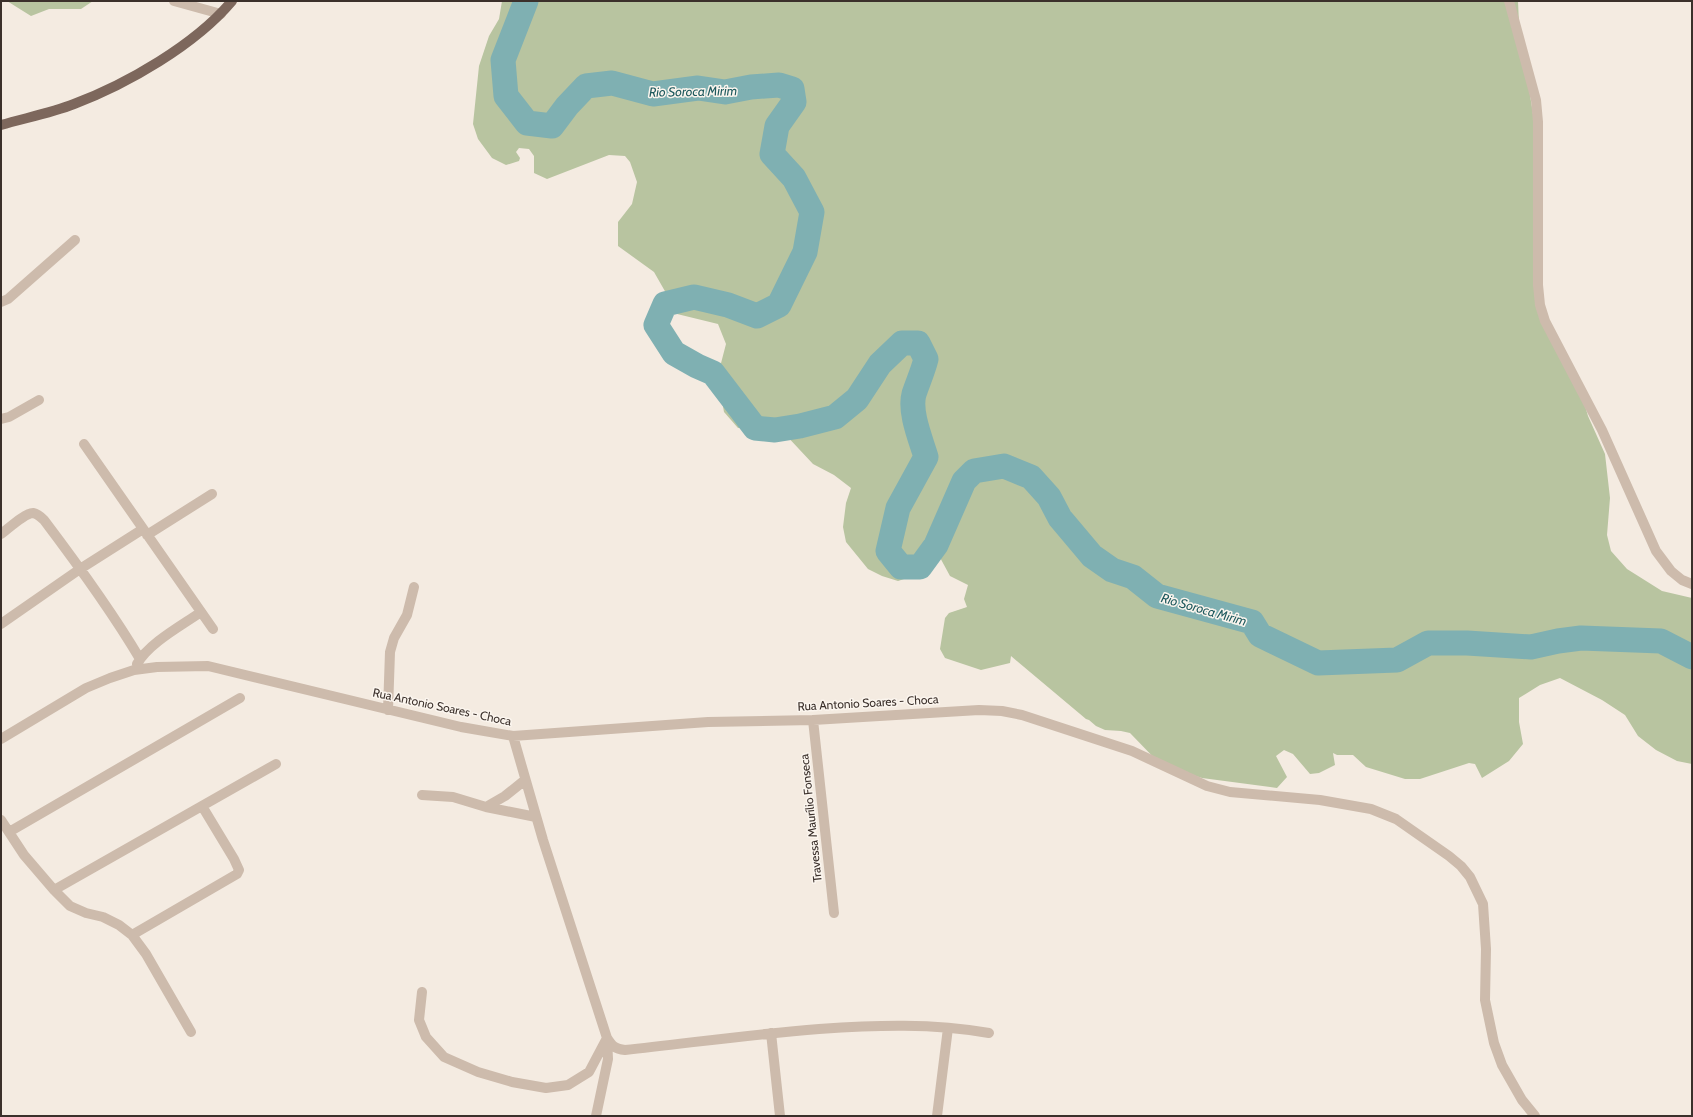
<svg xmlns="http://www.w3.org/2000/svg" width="1693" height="1117" font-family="Cabin,sans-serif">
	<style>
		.green { fill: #b8c4a0 }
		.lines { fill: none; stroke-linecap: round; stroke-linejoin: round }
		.river { stroke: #7fb0b2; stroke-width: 25 }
		.minor { stroke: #cdbbac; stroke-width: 10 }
		.major { stroke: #7d675c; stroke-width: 10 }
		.labels { text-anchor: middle; stroke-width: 3; stroke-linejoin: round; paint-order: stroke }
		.street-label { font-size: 12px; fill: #3b302b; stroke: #fbf5ee }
		.water-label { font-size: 13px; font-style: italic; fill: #1f5a5e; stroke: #fbf5ee }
	</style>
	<rect width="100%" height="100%" fill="#f4ebe1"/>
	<path class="green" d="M7,1H93L81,9H49L31,16Z
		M502,1H1518L1519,24L1540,159L1534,291L1576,375L1588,416L1605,454L1610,498L1607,535L1611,551L1627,569L1662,591L1692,598V764L1677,761L1656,750L1638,736L1625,715L1602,700L1560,678L1540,685L1519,698V722L1523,744L1509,761L1482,778L1475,764L1469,763L1420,779H1405L1366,767L1353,755H1337L1333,753L1335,765L1319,773L1310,774L1293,754L1284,750L1276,756L1287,777L1277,788L1202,778L1161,765L1130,733L1121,731L1105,730L1096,726L1089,720L1086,719L1011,656L1010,663L981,670L945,658L940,649L945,618L949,613L967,607L964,599L968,585L950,576L937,552L933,553L919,574L898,581L882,576L868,569L846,542L843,527L846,503L851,488L834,475L813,464L784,433L762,428H738L724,412L720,390V367L726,344L718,324L673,313L666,293L654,272L618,246V222L632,204L637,182L630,162L625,156L609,155L547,179L534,173V156L529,149L519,148L516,152L520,158L519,161L506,165L492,158L478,139L473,124L479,66L489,36L499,19Z"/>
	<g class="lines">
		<path class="river" d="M526,1L503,60L506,96L527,123L552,126L567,106L586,86L612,83L653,94L698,88L725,92L751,87L779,85L792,89L794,102L777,126L772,154L794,178L812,212L805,252L779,305L757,316L728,305L694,297L665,304L656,325L674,353L697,366L713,373L755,428L775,430L800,426L835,417L857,399L880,364L902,343H918L926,359C923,371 918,382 914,394C909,412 921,440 926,457L898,508L888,551L901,567H920L936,545L964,481L974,471L1004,466L1031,477L1049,497L1060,518L1092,556L1112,570L1133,577L1157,596L1252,622L1260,635L1318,663L1397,660L1428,643H1467L1531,647L1558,641L1581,638L1661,641L1692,657"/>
		<path class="minor" d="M174,1L221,14
			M1509,1L1536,100L1538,122V285L1540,305L1545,321L1602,430L1656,551L1671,571L1682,580L1692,584
			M1,302L8,299L75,240
			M1,419L9,417L39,400
			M84,444L213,629
			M1,534C8,529 25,513 33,513C38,514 41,517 44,520C78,565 111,610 140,659
			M147,535L212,494
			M1,624L80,569L143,529
			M137,664C149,643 181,626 201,612
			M388,710L390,652L394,638L407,615L414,587
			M813,720L834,913
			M513,736L543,840L607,1038L608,1059L596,1116
			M1,739L86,688L110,678L134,670L157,667L208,666L461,727L513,736L708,722L813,720L979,710L1002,711L1022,715L1132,751L1207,786L1230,792L1320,800L1371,809L1396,819L1449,856L1461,866L1470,877L1483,904L1486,949L1485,1000L1494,1043L1502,1065L1522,1100L1535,1116
			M422,795L453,797L486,807L536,817
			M486,807L505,796L525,780
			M1,820L24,855L54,890L70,906L86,913L103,917L119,925L132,935L146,954L191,1032
			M9,832L240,698
			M54,890L276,764
			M132,935L237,874L239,870L234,859L202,806
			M422,992L419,1020L426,1037L444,1057L478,1072L512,1082L546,1088L568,1085L589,1072L607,1038
			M771,1033L780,1116
			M607,1038C612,1046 615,1049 625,1050C690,1043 754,1034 819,1029C876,1025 932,1023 989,1033
			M937,1116L948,1028"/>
		<path class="major" d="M1,125C25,118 51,113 74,104C127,84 195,45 232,1"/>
	</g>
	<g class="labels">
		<g class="street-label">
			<text transform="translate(868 703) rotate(-3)" y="4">Rua Antonio Soares - Choca</text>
			<text transform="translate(442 707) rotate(12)" y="4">Rua Antonio Soares - Choca</text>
			<text transform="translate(811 818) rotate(-96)" y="4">Travessa Maurílio Fonseca</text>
		</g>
		<g class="water-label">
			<text transform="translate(693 91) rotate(-1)" y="5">Rio Soroca Mirim</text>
			<text transform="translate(1204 609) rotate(16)" y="5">Rio Soroca Mirim</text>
		</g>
	</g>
	<rect width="1693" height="1117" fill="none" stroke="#3b302b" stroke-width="4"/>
</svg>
